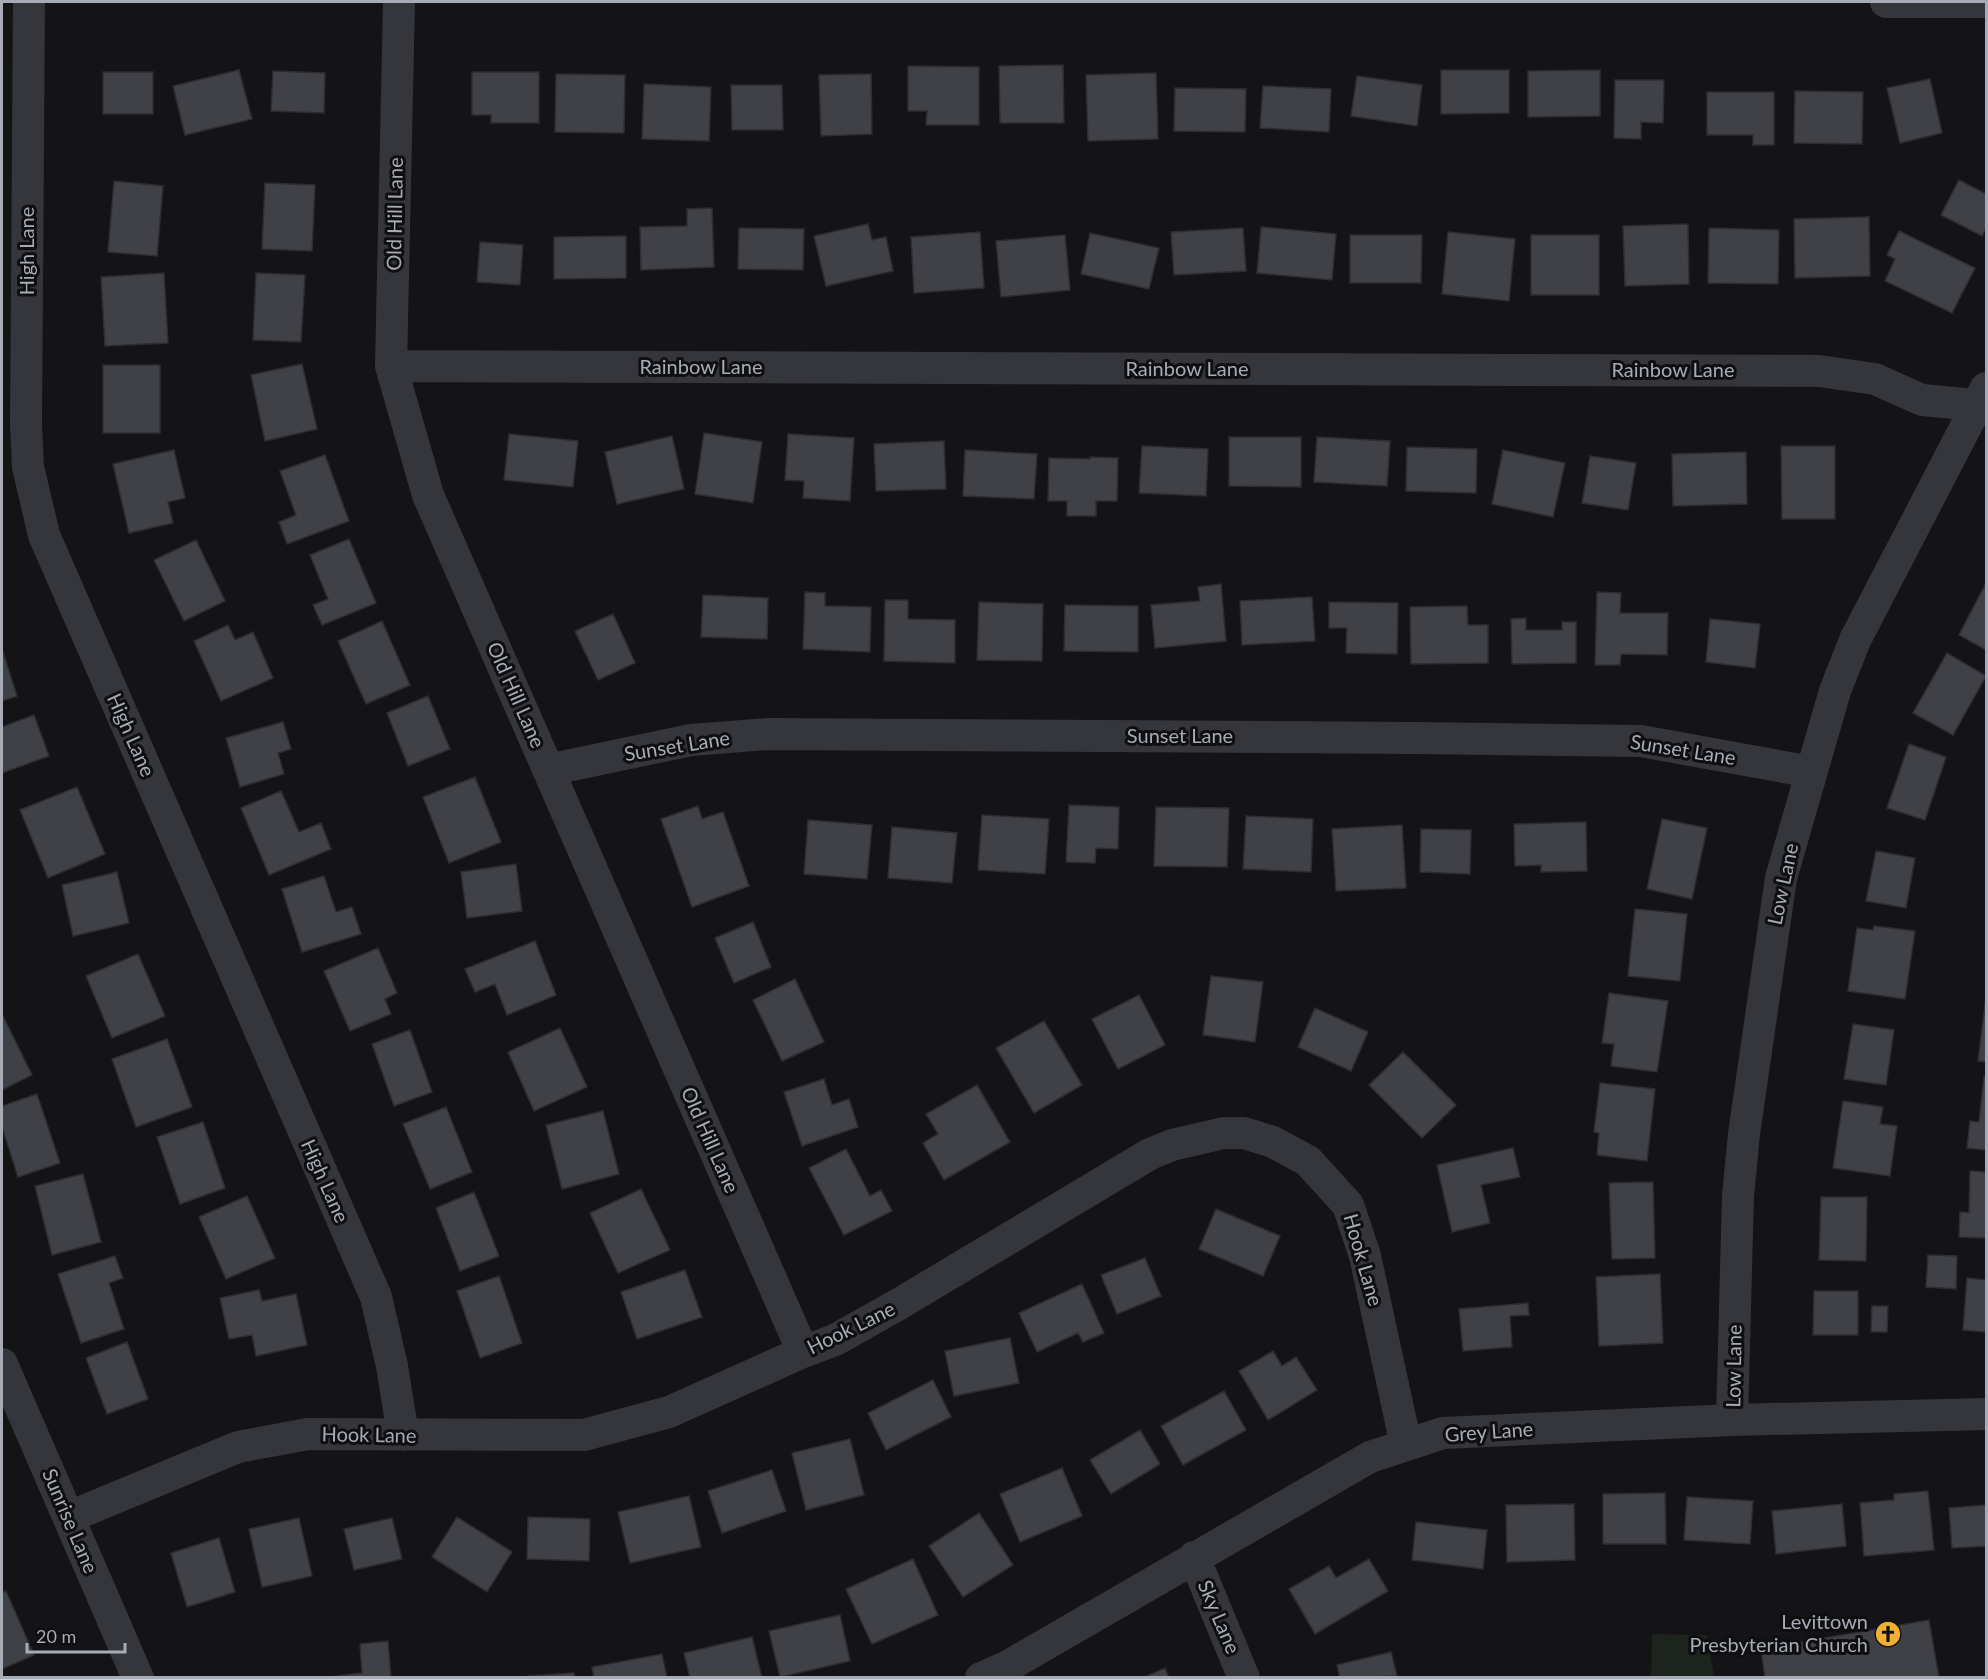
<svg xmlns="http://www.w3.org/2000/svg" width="1988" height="1679" font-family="Lato,sans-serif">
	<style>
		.green { fill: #1c241d }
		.building { fill: #404146; stroke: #2e2e32; stroke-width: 1.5 }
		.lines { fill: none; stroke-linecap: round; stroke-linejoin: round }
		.street { stroke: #35363b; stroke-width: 32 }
		.labels { text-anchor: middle; stroke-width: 6; stroke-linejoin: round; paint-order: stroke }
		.street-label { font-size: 20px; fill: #a6abb6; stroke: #0f0f11 }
		.poi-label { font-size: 20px; fill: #a6abb6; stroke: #0f0f11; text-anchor: end }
	</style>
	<rect width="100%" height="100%" fill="#141416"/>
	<path class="green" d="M1652,1634L1707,1635L1714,1677H1651Z"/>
	<path class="building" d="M1063,65L1064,123H1000L999,66Z
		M908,66L979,67V125H926L927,111H908Z
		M239,70L252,119L185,135L173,86Z
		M1441,70H1509V113L1441,114Z
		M1600,70V116L1528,117V71Z
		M273,71L325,73L324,113L271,111Z
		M103,72H153V114H103Z
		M472,72H539V123H491V115H472Z
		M1156,73L1158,139L1088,141L1086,75Z
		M556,74L625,75L624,133L555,132Z
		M871,74L872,134L821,136L819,75Z
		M1357,76L1422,85L1417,126L1351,116Z
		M1930,79L1942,133L1900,143L1887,88Z
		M1615,80H1664L1663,123L1641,122V139L1614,138Z
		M644,84L711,87L709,141L642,139Z
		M731,85H782L783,130H732Z
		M1263,86L1331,89L1329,132L1260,128Z
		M1175,88L1246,89L1245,132L1174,131Z
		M1795,91L1863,92L1862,144L1794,143Z
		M1707,92H1774V145H1753V135H1707Z
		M1959,180L1986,194V228L1982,236L1941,215Z
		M114,181L163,186L157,256L108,252Z
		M265,183L315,185L312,251L262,249Z
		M712,208L714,267L641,270L640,227L687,226V209Z
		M1869,217L1870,276L1795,278L1794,219Z
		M868,224L872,240L886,237L893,271L826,286L814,236Z
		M1688,224L1689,284L1625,286L1623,226Z
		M1261,227L1336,234L1332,280L1257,273Z
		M739,228L804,229L803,270L738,269Z
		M1243,228L1246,271L1174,275L1171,232Z
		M1709,228L1779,230L1778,284L1708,283Z
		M1899,231L1975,268L1952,313L1885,281L1895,259L1887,255Z
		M980,232L984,288L914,293L911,237Z
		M1448,232L1515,239L1509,301L1442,294Z
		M1090,233L1159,248L1149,289L1081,274Z
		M1065,235L1070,290L1001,297L996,241Z
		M1350,235H1422L1421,283H1350Z
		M1531,235H1599V295H1531Z
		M626,236V278L554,279V237Z
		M480,242L523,245L520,285L477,282Z
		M164,273L168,343L105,346L101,277Z
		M256,273L305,275L301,342L253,340Z
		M302,364L317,429L265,441L251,375Z
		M103,365H160V433H103Z
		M704,433L762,442L753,503L695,494Z
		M509,434L578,441L573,487L504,480Z
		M788,434L854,438L850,501L803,498L804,481L785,480Z
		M672,436L684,489L617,504L605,452Z
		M1229,437H1301V487L1229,486Z
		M1317,437L1390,441L1387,486L1314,482Z
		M944,441L946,489L876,491L874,444Z
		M1142,446L1208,449L1206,496L1139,493Z
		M1781,446H1835V519H1782Z
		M1407,447L1477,449L1476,493L1406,491Z
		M174,450L185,498L168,502L173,523L129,533L113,464Z
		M965,450L1037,454L1034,499L963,496Z
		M1503,450L1565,463L1553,517L1492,504Z
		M1746,452L1747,504L1673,506L1672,454Z
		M325,455L349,521L287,544L279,522L296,515L280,471Z
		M1590,456L1636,463L1628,510L1582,503Z
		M1090,457L1118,458L1117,501H1096V516H1067V501H1048L1049,458L1090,459Z
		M349,539L376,603L322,625L313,605L328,599L310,555Z
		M196,540L225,601L184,621L154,560Z
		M1986,583V650L1959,635Z
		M1221,584L1226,641L1155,648L1151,605L1200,601L1198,587Z
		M805,592L825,593V606L871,607L870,652L803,649Z
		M1597,592L1621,593L1620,613H1668L1667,655L1621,654L1620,665H1595Z
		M703,595L768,598L767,639L701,637Z
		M1312,597L1315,641L1242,645L1240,601Z
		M885,600H908V619L955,620V663L884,661Z
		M979,602L1043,604L1042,661L977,660Z
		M1329,602L1398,603L1397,654L1346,653L1347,628H1329Z
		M1065,605L1138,606V652L1064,651Z
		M1467,606L1468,625H1488V663L1411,664L1410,607Z
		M613,614L635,663L598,680L575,631Z
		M1526,618V630H1562V622H1576V663L1512,664L1511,619Z
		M1710,619L1760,624L1755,668L1706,662Z
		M382,621L410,685L366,704L338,641Z
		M228,625L235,640L253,632L273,678L221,701L194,641Z
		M2,649L17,696L2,701Z
		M1947,653L1986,676L1953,735L1913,713Z
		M428,696L450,749L408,766L387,713Z
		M34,715L49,756L2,773V727Z
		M283,722L291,749L278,753L284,774L240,787L226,738Z
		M1909,744L1946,757L1925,820L1887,808Z
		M475,777L501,842L449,863L423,797Z
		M77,787L105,854L48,878L20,810Z
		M281,791L299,832L321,823L331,849L269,875L241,808Z
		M1069,805L1119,807L1118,849L1096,848L1095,863L1066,862Z
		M698,806L702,819L723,812L749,886L692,907L661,819Z
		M1156,807L1229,808L1227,867L1154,866Z
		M982,815L1049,819L1045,874L978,870Z
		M1246,816L1313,819L1311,872L1243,869Z
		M1662,819L1707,828L1692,899L1647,889Z
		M808,820L872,825L867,879L804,874Z
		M1586,822L1587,871L1541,872V865L1515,866L1514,824Z
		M1402,825L1406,888L1336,891L1332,829Z
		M892,827L957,833L952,883L888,878Z
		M1421,829L1471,830L1470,874L1420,872Z
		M1876,851L1915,858L1906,908L1866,901Z
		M516,864L522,911L467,918L461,872Z
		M117,872L129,923L73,936L62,885Z
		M324,876L336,912L352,907L361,934L302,952L282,889Z
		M1635,909L1687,914L1680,981L1628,976Z
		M753,922L771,967L734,983L715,938Z
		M1874,926L1915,931L1905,999L1848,991L1857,928L1873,930Z
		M535,941L556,995L507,1015L495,984L475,992L465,969Z
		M378,948L397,993L385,999L391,1014L350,1031L324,971Z
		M138,954L165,1016L112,1038L86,976Z
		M1211,976L1263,982L1255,1042L1203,1035Z
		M795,979L824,1042L782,1061L753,1000Z
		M1609,993L1668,1001L1657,1072L1611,1066L1614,1044L1602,1043Z
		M1139,995L1165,1045L1118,1069L1092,1019Z
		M1986,997V1062L1978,1061Z
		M1315,1008L1368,1032L1351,1071L1298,1047Z
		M2,1014L32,1075L2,1090Z
		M1044,1021L1082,1085L1034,1113L996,1048Z
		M1853,1024L1894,1030L1886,1085L1844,1079Z
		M560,1028L587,1087L534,1111L508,1052Z
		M410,1030L432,1092L394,1106L372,1044Z
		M167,1039L192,1107L136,1127L112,1059Z
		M1403,1052L1456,1105L1422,1138L1369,1085Z
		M1984,1077H1986V1150L1967,1148L1970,1121L1979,1122Z
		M824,1079L832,1105L849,1099L858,1127L802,1146L784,1092Z
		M1600,1083L1655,1089L1647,1161L1597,1155L1599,1133L1594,1132Z
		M977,1085L1010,1142L944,1180L923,1143L938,1134L926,1114Z
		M37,1094L60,1163L18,1177L2,1127V1106Z
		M1843,1101L1883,1107L1880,1124L1897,1126L1890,1176L1833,1168Z
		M446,1107L472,1172L430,1189L403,1124Z
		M603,1111L619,1174L562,1189L546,1125Z
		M203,1122L225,1188L180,1204L157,1137Z
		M1513,1148L1520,1177L1481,1185L1490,1223L1452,1232L1437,1165Z
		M846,1149L870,1196L881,1190L892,1211L844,1235L809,1168Z
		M1970,1171L1986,1172V1238L1959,1237L1960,1212L1969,1213Z
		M83,1174L101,1242L52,1255L35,1186Z
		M1653,1182L1655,1258L1612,1259L1609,1183Z
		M641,1189L670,1250L618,1273L590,1213Z
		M474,1192L499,1256L460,1271L436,1208Z
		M247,1196L275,1258L226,1279L199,1217Z
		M1821,1197H1867L1866,1261L1819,1260Z
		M1216,1209L1280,1236L1263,1276L1199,1249Z
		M1928,1255L1957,1256L1956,1289L1926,1287Z
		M115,1256L123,1278L109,1283L124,1329L81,1343L58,1274Z
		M1145,1258L1161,1296L1117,1314L1101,1275Z
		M685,1270L702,1317L637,1339L621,1292Z
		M1660,1274L1663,1343L1599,1346L1596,1277Z
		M499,1276L522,1343L480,1358L457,1291Z
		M1967,1278L1986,1280V1332L1963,1330Z
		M1082,1284L1104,1333L1083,1342L1078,1333L1037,1352L1019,1313Z
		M259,1290L262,1301L296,1294L307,1345L256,1356L252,1335L229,1339L220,1298Z
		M1814,1291H1858V1335H1813Z
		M1528,1303L1529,1315L1510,1316L1512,1347L1463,1351L1459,1309Z
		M1872,1306H1888L1887,1332H1871Z
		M1010,1338L1019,1383L954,1396L945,1351Z
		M127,1342L148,1399L107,1414L86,1358Z
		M1273,1351L1282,1366L1296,1357L1317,1390L1268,1420L1239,1371Z
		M933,1380L951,1417L886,1450L868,1413Z
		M1224,1391L1246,1430L1183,1465L1161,1426Z
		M1140,1430L1160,1464L1111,1494L1090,1460Z
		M850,1439L864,1495L806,1510L792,1453Z
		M1062,1468L1082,1516L1020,1542L1000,1494Z
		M772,1470L786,1511L722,1533L708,1491Z
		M1928,1491L1934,1550L1864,1556L1860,1503L1894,1500V1494Z
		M1665,1493L1666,1544H1603V1494Z
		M689,1496L701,1547L630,1563L618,1512Z
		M1687,1497L1753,1501L1750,1544L1684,1540Z
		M1574,1504L1575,1560L1507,1562L1506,1505Z
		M1842,1504L1846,1546L1776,1554L1772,1511Z
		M1986,1505V1546L1952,1548L1949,1508Z
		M979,1513L1013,1565L963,1597L929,1546Z
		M457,1517L512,1552L487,1592L432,1557Z
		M528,1517L590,1519L589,1561L527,1559Z
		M299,1518L312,1576L262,1587L249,1529Z
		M392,1518L402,1559L354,1570L344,1529Z
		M1416,1522L1487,1530L1483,1569L1412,1560Z
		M219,1538L235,1592L187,1607L171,1553Z
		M913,1559L938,1615L872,1644L846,1589Z
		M1369,1559L1388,1591L1315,1634L1289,1589L1329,1566L1336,1578Z
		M6,1591L34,1655L2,1669V1593Z
		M840,1615L850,1661L780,1677L769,1631Z
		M1929,1620L1939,1678H1765L1761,1649Z
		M752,1637L762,1678H690L684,1653Z
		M388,1641L391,1678H321L362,1673L360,1644Z
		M1391,1652L1397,1676L1340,1678L1337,1665Z
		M662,1654L667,1678H594L592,1667Z
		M1165,1668L1169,1678H1143Z
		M574,1673L575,1678H528V1676Z"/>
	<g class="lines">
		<path class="street" d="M29,2L26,425L28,467L44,535L376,1297L392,1366L403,1435
			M399,2L391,366L428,495L803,1352
			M1886,2H1986
			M391,366L1819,371L1875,379L1922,400L1976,405
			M548,770L691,740L768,734L1416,738L1641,741L1811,772
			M2,1364L138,1678
			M1732,1420L1738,1196L1744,1134L1781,878L1835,691L1855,640L1986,388
			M69,1517L238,1447L308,1434L584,1435L669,1412L803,1352L835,1340L899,1304L1150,1154L1172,1145L1224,1133H1244L1273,1142L1308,1161L1348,1205L1365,1256L1406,1445
			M1194,1557L1244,1678
			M981,1678L1008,1666L1370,1457L1443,1433L1732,1420L1986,1414"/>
	</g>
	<defs>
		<g id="church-disc" transform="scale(1.35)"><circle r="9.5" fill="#f0b133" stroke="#0f0f11"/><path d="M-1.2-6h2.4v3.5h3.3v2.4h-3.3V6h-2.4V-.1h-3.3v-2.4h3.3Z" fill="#111"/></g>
	</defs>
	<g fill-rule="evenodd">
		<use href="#church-disc" x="1888" y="1634"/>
	</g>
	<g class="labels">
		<g class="street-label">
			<text transform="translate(395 214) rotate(-89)" y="7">Old Hill Lane</text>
			<text transform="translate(27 251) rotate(-90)" y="7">High Lane</text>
			<text x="701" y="374">Rainbow Lane</text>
			<text x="1187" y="376">Rainbow Lane</text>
			<text x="1673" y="377">Rainbow Lane</text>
			<text transform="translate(516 695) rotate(66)" y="7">Old Hill Lane</text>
			<text transform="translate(131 735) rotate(66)" y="7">High Lane</text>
			<text x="1180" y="743">Sunset Lane</text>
			<text transform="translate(677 746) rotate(-9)" y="7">Sunset Lane</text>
			<text transform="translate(1683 750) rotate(9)" y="7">Sunset Lane</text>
			<text transform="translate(1783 884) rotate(-78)" y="7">Low Lane</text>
			<text transform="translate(710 1140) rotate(66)" y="7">Old Hill Lane</text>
			<text transform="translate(325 1181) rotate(66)" y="7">High Lane</text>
			<text transform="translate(1363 1260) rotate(74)" y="7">Hook Lane</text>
			<text transform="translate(851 1328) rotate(-26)" y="7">Hook Lane</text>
			<text transform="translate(1734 1366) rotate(-89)" y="7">Low Lane</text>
			<text transform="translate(1489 1432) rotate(-4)" y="7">Grey Lane</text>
			<text transform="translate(369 1435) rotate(1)" y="7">Hook Lane</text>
			<text transform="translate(70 1521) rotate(67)" y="7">Sunrise Lane</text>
			<text transform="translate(1219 1617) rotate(67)" y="7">Sky Lane</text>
		</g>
		<g class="poi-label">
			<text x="1868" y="1629">Levittown<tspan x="1868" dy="23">Presbyterian Church</tspan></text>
		</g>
	</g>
	<rect width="1988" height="1679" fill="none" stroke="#a6abb6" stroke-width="6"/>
	<path d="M27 1643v9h98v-9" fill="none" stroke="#a6abb6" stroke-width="3"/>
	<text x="36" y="1643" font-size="18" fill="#a6abb6" stroke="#0f0f11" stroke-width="4.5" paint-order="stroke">20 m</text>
</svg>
